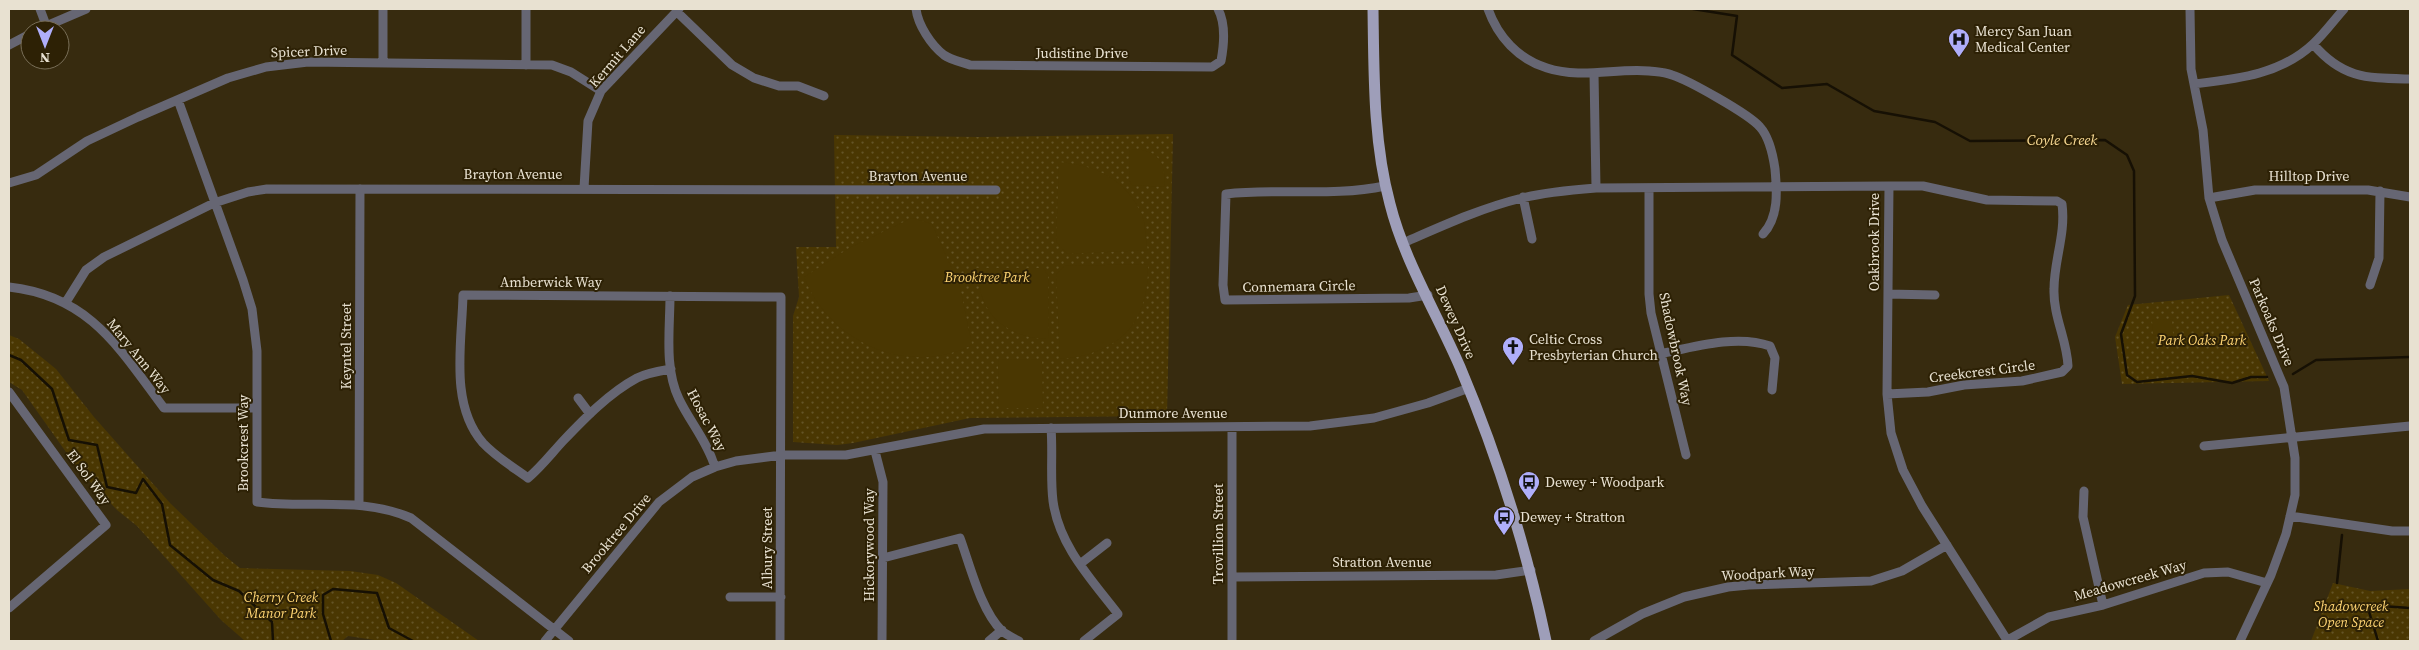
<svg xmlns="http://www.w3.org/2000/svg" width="2419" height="650" font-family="'Source Serif 4',serif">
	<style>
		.grass { fill: url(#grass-dots) }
		.garden { fill: #4a3702 }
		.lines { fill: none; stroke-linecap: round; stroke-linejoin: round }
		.stream { stroke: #161004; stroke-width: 2.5 }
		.minor { stroke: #666673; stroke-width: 9 }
		.major { stroke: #9e9eb9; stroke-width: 11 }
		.labels { text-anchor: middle; stroke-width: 4; stroke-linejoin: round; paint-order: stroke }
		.poi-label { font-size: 14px; fill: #e8e1d1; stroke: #2d2105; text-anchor: start }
		.street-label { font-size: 14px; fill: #e8e1d1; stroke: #2d2105 }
		.park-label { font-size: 14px; font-style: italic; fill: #fed473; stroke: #2d2105 }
		.water-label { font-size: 15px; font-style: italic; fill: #f9da94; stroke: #2d2105 }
	</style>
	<defs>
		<pattern id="grass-dots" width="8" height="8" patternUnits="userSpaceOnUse" patternTransform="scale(1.25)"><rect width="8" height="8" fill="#4a3702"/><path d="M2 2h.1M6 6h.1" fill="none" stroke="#645426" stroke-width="1.8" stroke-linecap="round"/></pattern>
	</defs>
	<rect width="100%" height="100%" fill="#372b0f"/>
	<path class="grass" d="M1173,134L1167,416L970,418L853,443L837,445L793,442V316L799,297L796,247H836L834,135L979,137Z
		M2229,295L2269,381L2122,384L2115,337L2128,305Z
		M9,335L19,339L56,369L94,417L170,503L225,556L240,568L350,571L378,575L396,583L479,641H381L348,636L342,641H245L221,620L137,526L117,510L78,469L22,390L9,382Z
		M2333,583L2370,591L2410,589V641H2311Z"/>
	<path class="garden" d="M1130,149C1158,149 1165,160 1165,187L1132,185L1129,180Z
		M1059,162C1096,165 1126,179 1142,215C1146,226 1145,239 1148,250L1067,254L1056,241Z
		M912,218L932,224L960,287L972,345C908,377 830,343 804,277L851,247Z
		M1148,264C1149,324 1119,354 1060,359L1056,275L1064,266Z
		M976,268H1043L1048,275L1049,339C1026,340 997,328 986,306C980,296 979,280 976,268Z
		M2172,319L2173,334L2153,336L2152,320Z
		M1042,359L1043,408H999L998,360Z"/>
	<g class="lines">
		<path class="stream" d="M1693,9L1737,16L1732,55L1782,88L1827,84L1874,111L1935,122L1970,141L2105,140L2127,155L2134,171L2135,296L2121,334L2127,375L2137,382L2192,376L2232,383L2251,377H2267
			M9,355L21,360L52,389L69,440L97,445L107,487L136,493L143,479L162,504L170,545L213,580L239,591L272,622L273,641
			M2293,374L2316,360L2410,357
			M2337,583L2342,535
			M331,641L323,614V595L333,589L377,593L389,628L413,641
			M2378,641L2367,605L2410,608"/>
		<path class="minor" d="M40,9L46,25
			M916,9C918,25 931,45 944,55C951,60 962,62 970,65L1212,67L1221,61C1224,45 1226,24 1218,9
			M1488,9C1498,37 1518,59 1547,68C1580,79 1616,68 1649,71C1657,72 1664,72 1672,75C1688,80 1749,114 1760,127C1769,137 1773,155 1775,169C1777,191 1779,217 1763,234
			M2190,9L2191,69L2203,130L2209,198L2222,240L2284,387L2295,458V495L2286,534L2271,575L2240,641
			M676,11L732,65L754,78L779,86H798L824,96
			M37,30L86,9
			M2313,44C2343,79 2367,78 2410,79
			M9,45L30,34
			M383,63V9
			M526,65V9
			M1594,73L1596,188
			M2194,84C2236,79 2280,75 2313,44C2324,34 2334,20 2344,9
			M178,100L243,280L252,309L257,351V502C310,509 360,496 411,518L569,641
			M9,183L36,175L87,141L138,117L228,78L266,67L308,62L552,65L571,72L601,91
			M1385,186C1333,197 1279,188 1226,194L1223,285L1225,300L1409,298L1428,295
			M584,188L588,121L601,91L679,9
			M1649,188V294L1651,313L1686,455
			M1523,197L1532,239
			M2209,198L2255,190H2368L2410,197
			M1403,243C1442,226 1481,208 1522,198C1546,192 1571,190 1596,188L1889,186L1887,394L1891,433L1903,470L1922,506L2007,640
			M2370,285L2379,258L2380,191
			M9,287C90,296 119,348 164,408H256
			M1888,294L1935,295
			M670,296C670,329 664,368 679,399C690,422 707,441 715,467
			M66,302L86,270L104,257L214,203L248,192L267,189L996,190
			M1660,354C1693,347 1737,334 1770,346L1775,358L1772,390
			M671,369C659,371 647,373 637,378C609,393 584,419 563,441C551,454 541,467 528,478C513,467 496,457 483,443C449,404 462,342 463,295L781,297L780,641
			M9,392L106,525L9,608
			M1887,394L1928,392L1964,385L2022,381L2062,372L2068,366C2067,340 2053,316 2054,289C2054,260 2066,234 2062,204L2057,201L1987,200L1923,186H1889
			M578,398L590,414
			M1232,427V641
			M1051,428C1053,452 1050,477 1053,501C1059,546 1092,580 1118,614L1084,641
			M2204,446L2410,426
			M875,451L883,482L882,641
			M2084,491L2083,517L2103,605
			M359,504L360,189
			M2290,516L2392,531H2410
			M883,558L960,538C970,565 981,611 1002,631C1007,635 1013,638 1019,641
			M1080,564L1107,543
			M1232,577L1496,575L1531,570
			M730,597H781
			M545,641L659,502L692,477L715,467L736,461L782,455H846L984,429L1310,426L1374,418L1428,403L1469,388
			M989,641L1002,630
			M1594,641L1642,614L1684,597L1728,587L1749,585L1871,581L1902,571L1947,545
			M2006,641L2049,617L2103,605L2204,573L2228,572L2267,583"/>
		<path class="major" d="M1373,9C1374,74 1373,141 1390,204C1404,260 1437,314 1460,367C1498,457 1526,546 1546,641"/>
	</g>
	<defs>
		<g id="hospital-pin" transform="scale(1.125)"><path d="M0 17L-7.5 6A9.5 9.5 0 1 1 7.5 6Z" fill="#afaefa" stroke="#2d2105"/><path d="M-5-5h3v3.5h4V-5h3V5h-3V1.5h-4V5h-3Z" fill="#111"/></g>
		<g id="church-pin" transform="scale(1.125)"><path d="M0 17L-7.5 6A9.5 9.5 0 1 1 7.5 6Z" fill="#afaefa" stroke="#2d2105"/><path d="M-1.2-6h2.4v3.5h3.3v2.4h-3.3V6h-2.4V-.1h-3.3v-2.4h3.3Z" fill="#111"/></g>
		<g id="bus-pin" transform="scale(1.125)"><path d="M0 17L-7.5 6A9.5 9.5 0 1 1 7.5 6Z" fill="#afaefa" stroke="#2d2105"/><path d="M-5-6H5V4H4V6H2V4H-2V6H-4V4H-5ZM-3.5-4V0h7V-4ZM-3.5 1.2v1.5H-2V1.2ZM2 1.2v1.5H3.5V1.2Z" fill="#111"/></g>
	</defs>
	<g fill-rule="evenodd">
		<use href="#hospital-pin" x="1959" y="39"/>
		<use href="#church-pin" x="1513" y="347"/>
		<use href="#bus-pin" x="1529" y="482"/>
		<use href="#bus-pin" x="1504" y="517"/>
	</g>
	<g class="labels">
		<g class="poi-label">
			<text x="1975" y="36">Mercy San Juan<tspan x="1975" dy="16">Medical Center</tspan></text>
			<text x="1529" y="344">Celtic Cross<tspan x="1529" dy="16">Presbyterian Church</tspan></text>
			<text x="1545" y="487">Dewey + Woodpark</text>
			<text x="1520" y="522">Dewey + Stratton</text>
		</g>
		<g class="street-label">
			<text transform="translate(309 51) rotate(-2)" y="5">Spicer Drive</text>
			<text x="1082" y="58">Judistine Drive</text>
			<text transform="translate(617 56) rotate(-49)" y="5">Kermit Lane</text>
			<text x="513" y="179">Brayton Avenue</text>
			<text x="918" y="181">Brayton Avenue</text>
			<text x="2309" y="181">Hilltop Drive</text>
			<text transform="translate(1874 242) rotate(-90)" y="5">Oakbrook Drive</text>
			<text x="551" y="287">Amberwick Way</text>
			<text transform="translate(1299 286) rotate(-1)" y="5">Connemara Circle</text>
			<text transform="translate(1456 322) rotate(66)" y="5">Dewey Drive</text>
			<text transform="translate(2272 322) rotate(67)" y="5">Parkoaks Drive</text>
			<text transform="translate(346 346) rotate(-90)" y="5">Keyntel Street</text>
			<text transform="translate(1676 349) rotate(78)" y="5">Shadowbrook Way</text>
			<text transform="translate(139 356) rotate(51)" y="5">Mary Ann Way</text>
			<text transform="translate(1982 371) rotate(-7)" y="5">Creekcrest Circle</text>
			<text x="1173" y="418">Dunmore Avenue</text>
			<text transform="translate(707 420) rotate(62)" y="5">Hosac Way</text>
			<text transform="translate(243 443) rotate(-90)" y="5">Brookcrest Way</text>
			<text transform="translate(89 477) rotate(54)" y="5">El Sol Way</text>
			<text transform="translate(616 533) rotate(-50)" y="5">Brooktree Drive</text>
			<text transform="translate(1218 534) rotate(-90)" y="5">Trovillion Street</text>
			<text transform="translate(869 545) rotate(-90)" y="5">Hickorywood Way</text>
			<text transform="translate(767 548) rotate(-90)" y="5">Albury Street</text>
			<text x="1382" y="567">Stratton Avenue</text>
			<text transform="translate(1768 573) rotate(-3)" y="5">Woodpark Way</text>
			<text transform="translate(2130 580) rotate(-16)" y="5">Meadowcreek Way</text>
		</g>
		<g class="park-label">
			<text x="987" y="282">Brooktree Park</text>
			<text x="2202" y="345">Park Oaks Park</text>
			<text x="281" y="602">Cherry Creek<tspan x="281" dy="16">Manor Park</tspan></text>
			<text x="2351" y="611">Shadowcreek<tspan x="2351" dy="16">Open Space</tspan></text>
		</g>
		<g class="water-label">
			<text x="2062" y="145">Coyle Creek</text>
		</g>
	</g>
	<rect width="2419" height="650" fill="none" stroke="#e8e1d1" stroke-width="20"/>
	<g transform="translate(45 45) rotate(180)"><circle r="24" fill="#2d2105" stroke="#786e57"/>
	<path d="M0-4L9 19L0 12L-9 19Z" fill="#afaefa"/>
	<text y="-8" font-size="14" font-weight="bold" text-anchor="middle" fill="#e8e1d1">N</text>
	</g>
</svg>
